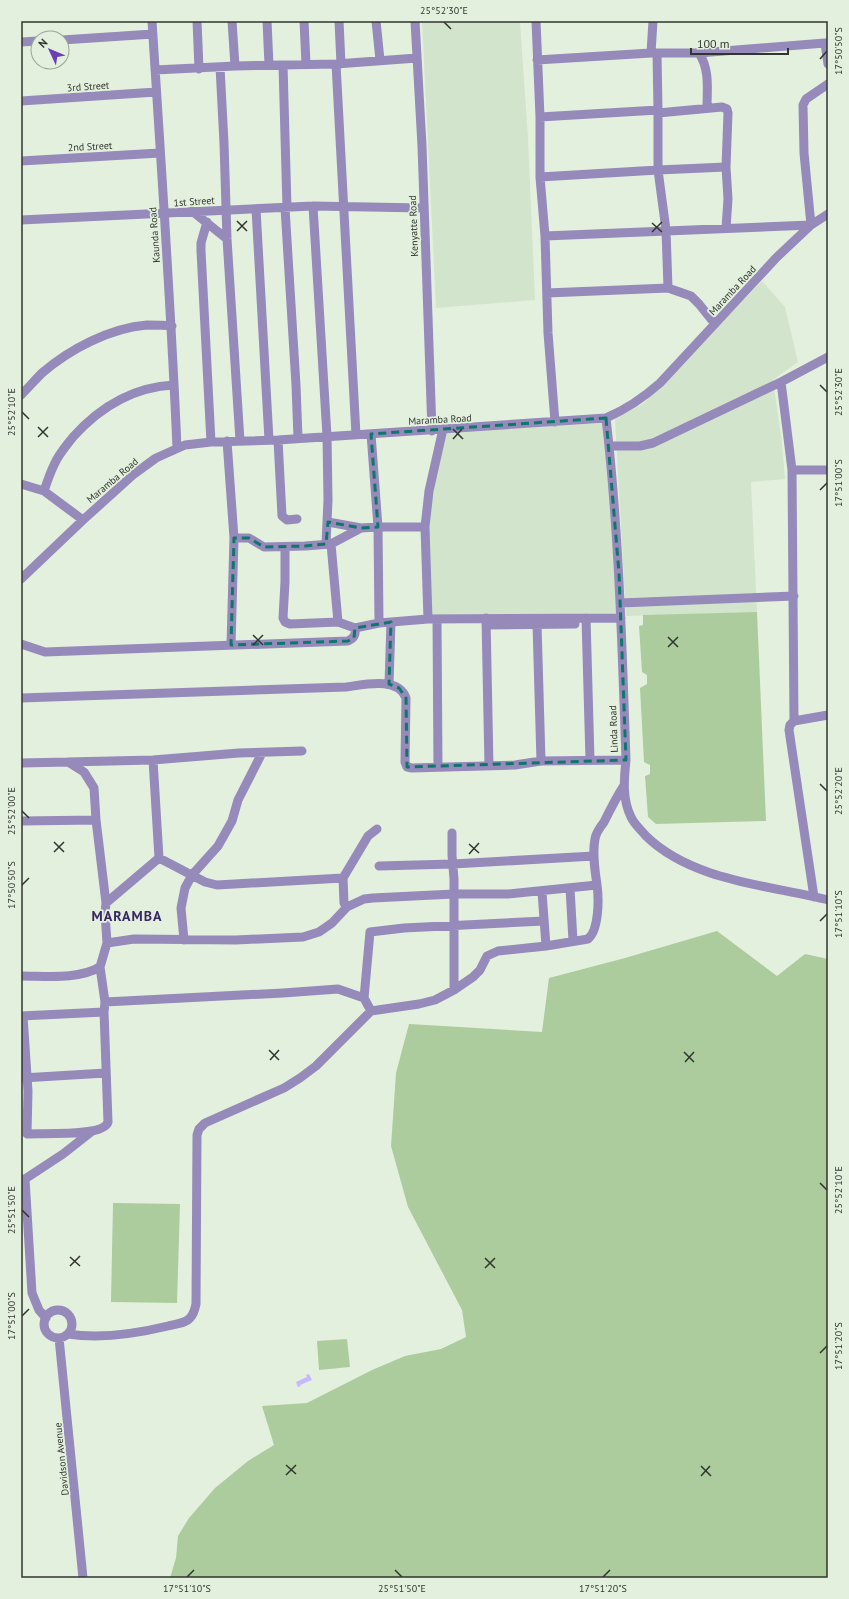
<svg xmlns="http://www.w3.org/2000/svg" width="849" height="1599" font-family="'PT Sans',sans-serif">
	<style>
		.built { fill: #d3e4cc }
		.green { fill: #accc9d }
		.water { fill: #c7b8fd }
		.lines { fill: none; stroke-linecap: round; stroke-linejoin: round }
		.minor { stroke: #958aba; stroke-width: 9 }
		.marked { fill: none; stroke: #0f766e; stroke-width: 3; stroke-dasharray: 8 5; stroke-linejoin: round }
		.ticks { fill: none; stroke: #30352e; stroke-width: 1.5 }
		.labels { text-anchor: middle; stroke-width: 3.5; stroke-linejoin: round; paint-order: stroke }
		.street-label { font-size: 10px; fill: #30352e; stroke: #e3f0de }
		.district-label { font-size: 14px; font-weight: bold; letter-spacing: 1px; fill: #392762; stroke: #e3f0de }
		.neatline { fill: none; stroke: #30352e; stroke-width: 1.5 }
		.ticks-label { font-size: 10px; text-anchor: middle; fill: #30352e }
	</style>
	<rect width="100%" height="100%" fill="#e3f0de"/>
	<path class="built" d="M422,21H520L528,138L535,300L436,308Z
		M762,281L785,307L798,362L773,380L782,443L785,479L751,482L757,612L626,616L615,419L644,403Z
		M605,423L618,616L425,617L431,491L446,432Z"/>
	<path class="green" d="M757,612L766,821L656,824L648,817L645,776L650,774V765L644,762L640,688L647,684V675L642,672L639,626L643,625V615Z
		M717,931L777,976L805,954L828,959V1578H170L176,1558L178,1536L189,1518L215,1488L248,1461L274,1445L262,1406L307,1403L372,1370L405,1356L441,1349L466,1337L462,1310L408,1207L391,1146L396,1073L409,1024L542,1032L549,978L625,958Z
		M113,1203L180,1204L177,1303L111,1302Z
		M347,1339L350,1367L319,1370L317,1341Z"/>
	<path class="water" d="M309,1374L312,1380L300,1385L301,1386L298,1387L296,1382L307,1377L306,1375Z"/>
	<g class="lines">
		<path class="minor" d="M152,21C161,163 171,305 177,448
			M197,21L199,69
			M232,21L235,66
			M267,21L269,65
			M304,21L306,64
			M339,21L341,64
			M376,21L380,60
			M415,21L422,146L432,431
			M536,21L540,117V177L545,236L548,333L555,422
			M62,40L153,34
			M21,42L38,41
			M651,53L653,21
			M657,53L658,110
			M699,53L825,43L828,64
			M537,60L651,53H699C710,70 707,89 707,108
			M336,64L356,435
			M283,65L287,208
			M220,67L224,143L227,239L240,441
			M155,70L235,66L336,64L417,58
			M21,101L156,92
			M658,113L722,107L727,109L728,113L726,167L728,199L726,228
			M540,117L658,110V170L540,177
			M21,161L160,153
			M313,206L327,436L328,500L326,544
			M285,208L296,385L298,438
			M256,209L269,440
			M192,211L227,239
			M21,220L313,206L423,208
			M207,222L201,243V251L211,442
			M545,236L811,225L804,153L803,105L806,99L828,84
			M668,288L666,230L658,170L726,167
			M547,293L668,288L691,296L699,304L715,324
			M781,382L792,470L794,721
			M21,395C28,388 35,380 42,373C70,349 110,328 147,325C155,325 163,325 172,326
			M606,418C619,532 622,646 626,760C624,779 622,799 631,817C634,824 641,830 646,836C692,881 768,885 828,900
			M371,434L378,527L379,623
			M278,440L282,516L287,520L297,519
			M227,441L234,538L231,645
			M609,446H640L653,443L781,382L828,357
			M792,470H828
			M21,484L44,491L83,520
			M44,491C47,482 50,473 54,465C58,455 66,446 73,437C100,407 133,387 174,385
			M328,522L361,528L378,527H425
			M234,538H249L264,547L305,546L331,544L361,528
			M331,544L338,622
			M21,579L83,520L134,474L156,458L185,445L211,442L278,440L606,418C627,409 643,398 660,383L777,257L811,225L828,214
			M620,603L794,596
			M486,618L489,766
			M586,618L590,760
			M428,619L425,527L429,491L443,429
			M437,619L438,767
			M537,624L541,761
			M486,625L575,624
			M355,628L379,623L428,619L621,618
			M21,644L45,652L348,641C354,638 356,635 355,628L338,622L290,624L285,622L283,618L285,582V547
			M389,684L391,622
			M21,698L346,687C363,685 398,676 406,698L405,762L407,767L412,768L515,765L541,761L626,760
			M153,760L159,858L205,882L217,885L343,878
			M68,762L153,760L239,753L302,751
			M21,763L68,762L84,772L94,788L96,820L106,903L105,913L107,943L100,967C77,980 47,976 21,976
			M21,821L96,820
			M377,829L368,836L343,878L344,903L347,907L364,899L373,898L454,894H508L597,885C595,870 592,854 595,839C596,832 600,828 604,822C610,810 616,798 623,787
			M452,833V855L454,879V990
			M379,866L453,864L594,856
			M570,888L573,941
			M542,892L546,946
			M814,897L789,730L790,725L794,721L828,715
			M106,903L159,858
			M184,940L181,908L185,888L192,875L218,846L232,821L238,800L262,753
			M107,943L134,939L236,940L303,937L319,932L332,923L347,907
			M100,967L105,1002
			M371,1011L364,998L370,932L404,928L544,921
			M21,1016L104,1012L105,1002L283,993L338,989L364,998
			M23,1016L28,1091L27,1134C42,1133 104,1137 108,1122L104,1012
			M22,1078L106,1073
			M21,1179H25L32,1293L39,1310L46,1318
			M25,1179L63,1154L91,1132
			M44 1324a14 14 0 1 1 28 0a14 14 0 1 1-28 0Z
			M68,1334C101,1339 135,1334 168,1326C175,1324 185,1324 190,1318C194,1314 195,1309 196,1304L197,1135L199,1129L205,1123L284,1088L300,1078L316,1066L371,1011L419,1004L435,1000L454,990L473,977L480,970L487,956L498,951L546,946L588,939C599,930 599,899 597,885
			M59,1338L83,1578"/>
	</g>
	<path class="marked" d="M606,418L619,573L626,760L407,767L406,698L399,688L389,684L391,622L355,628L354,638L348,641L231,645L234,538H249L264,547L305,546L326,544L328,522L361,528L378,527L371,434Z"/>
	<path class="ticks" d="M444,22L451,29M820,59L827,51M237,221L247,231M652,223L662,232M237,231L247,221M652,232L662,222M820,385L827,392M22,412L29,419M38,427L48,437M453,429L463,439M38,437L48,427M453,439L462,429M820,490L827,483M253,635L263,645M668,637L678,647M253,645L263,635M668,647L678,637M820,784L827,791M22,811L29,818M54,842L64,852M469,844L479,853M54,852L64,842M469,854L479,843M22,885L29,878M820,921L827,914M269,1050L279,1060M684,1052L694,1062M270,1060L279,1050M685,1062L694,1052M820,1183L827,1190M22,1210L29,1217M70,1257L80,1266M485,1258L495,1268M70,1266L80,1256M485,1268L495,1258M22,1316L29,1309M820,1353L827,1346M286,1465L296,1474M701,1466L711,1476M286,1475L296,1465M701,1476L710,1466M395,1570L402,1577M187,1577L194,1570M603,1577L610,1570"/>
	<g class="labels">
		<g class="street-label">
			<text transform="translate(88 86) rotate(-4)" y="4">3rd Street</text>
			<text transform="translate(90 146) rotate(-3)" y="4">2nd Street</text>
			<text transform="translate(194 201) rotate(-4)" y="4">1st Street</text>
			<text transform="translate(413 226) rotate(-92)" y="4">Kenyatte Road</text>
			<text transform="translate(154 235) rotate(-94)" y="4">Kaunda Road</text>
			<text transform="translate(732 290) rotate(-47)" y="4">Maramba Road</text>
			<text transform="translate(440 419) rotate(-3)" y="4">Maramba Road</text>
			<text transform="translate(112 480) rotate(-40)" y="4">Maramba Road</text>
			<text transform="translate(613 729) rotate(-92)" y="4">Linda Road</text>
			<text transform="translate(61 1459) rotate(-96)" y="4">Davidson Avenue</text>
		</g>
		<g class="district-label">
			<text x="127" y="921">MARAMBA</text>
		</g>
	</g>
	<rect width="849" height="1599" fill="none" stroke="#e3f0de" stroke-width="44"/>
	<g transform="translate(50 50) rotate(314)"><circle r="19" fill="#e3f0de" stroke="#9ba598"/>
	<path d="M0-3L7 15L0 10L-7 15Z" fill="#683fb7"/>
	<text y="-6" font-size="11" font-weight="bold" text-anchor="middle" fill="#30352e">N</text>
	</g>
	<path d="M691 48v6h97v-6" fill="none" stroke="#30352e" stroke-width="2"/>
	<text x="697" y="48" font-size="12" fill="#30352e" stroke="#e3f0de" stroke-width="3" paint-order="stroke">100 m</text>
	<rect x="22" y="22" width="805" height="1555" class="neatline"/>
	<g class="ticks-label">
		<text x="444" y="14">25°52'30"E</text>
		<text transform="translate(838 51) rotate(-90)" y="4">17°50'50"S</text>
		<text transform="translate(838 392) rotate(-90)" y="4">25°52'30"E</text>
		<text transform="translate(11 412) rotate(-90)" y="4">25°52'10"E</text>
		<text transform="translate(838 483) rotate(-90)" y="4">17°51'00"S</text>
		<text transform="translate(838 791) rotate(-90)" y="4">25°52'20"E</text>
		<text transform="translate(11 811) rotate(-90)" y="4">25°52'00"E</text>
		<text transform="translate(11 885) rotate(-90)" y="4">17°50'50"S</text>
		<text transform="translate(838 914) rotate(-90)" y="4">17°51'10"S</text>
		<text transform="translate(838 1190) rotate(-90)" y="4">25°52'10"E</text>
		<text transform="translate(11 1210) rotate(-90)" y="4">25°51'50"E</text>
		<text transform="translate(11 1316) rotate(-90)" y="4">17°51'00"S</text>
		<text transform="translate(838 1346) rotate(-90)" y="4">17°51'20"S</text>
		<text x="187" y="1592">17°51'10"S</text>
		<text x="402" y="1592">25°51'50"E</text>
		<text x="603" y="1592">17°51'20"S</text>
	</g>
</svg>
